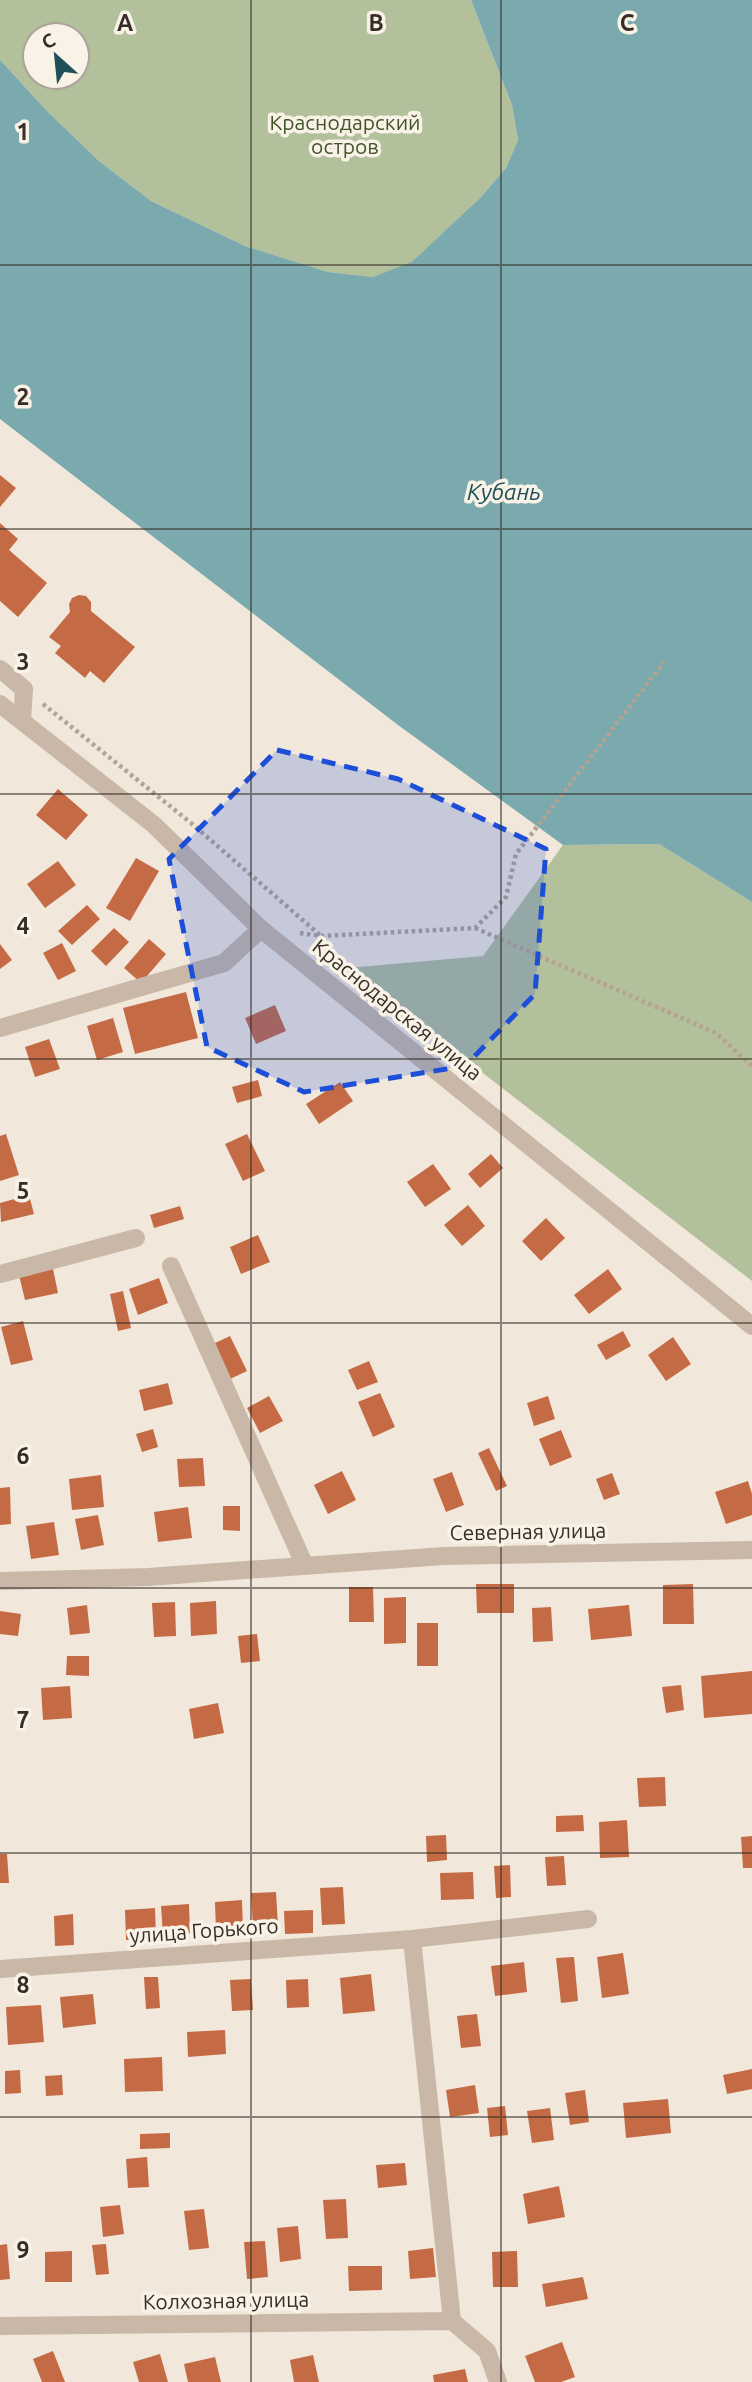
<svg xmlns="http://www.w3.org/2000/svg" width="752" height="2382" font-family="Ubuntu,sans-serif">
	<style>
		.green { fill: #b2c09b; fill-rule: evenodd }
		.water { fill: #7aa9ae }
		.building { fill: #c46b46 }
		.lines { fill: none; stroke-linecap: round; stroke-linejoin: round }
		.path { stroke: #b5a391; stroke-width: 4.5; stroke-dasharray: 3.5 3.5; stroke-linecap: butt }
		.minor { stroke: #c9b8a7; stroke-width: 18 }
		.marked { fill: #1d4ed8; fill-opacity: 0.2; stroke: #1d4ed8; stroke-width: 5; stroke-dasharray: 14 9; stroke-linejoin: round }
		.grid { fill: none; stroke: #362d28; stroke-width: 2; stroke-opacity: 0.55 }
		.labels { text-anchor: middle; stroke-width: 7; stroke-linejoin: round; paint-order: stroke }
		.park-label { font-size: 21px; fill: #43542c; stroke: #f9f2e7 }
		.street-label { font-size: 21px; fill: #362d28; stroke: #f9f2e7 }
		.water-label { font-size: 23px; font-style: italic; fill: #1e5057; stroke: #f9f2e7 }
		.grid-label { font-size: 23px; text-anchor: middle; font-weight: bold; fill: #362d28; stroke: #f9f2e7; stroke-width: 7; stroke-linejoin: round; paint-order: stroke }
	</style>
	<rect width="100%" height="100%" fill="#f1e8db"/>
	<path class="green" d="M0,0H471L512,105L518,140L506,168L481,197L412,263L373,277L328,272L245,246L151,201L99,161L49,113L0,60ZM35,35H77V77H35Z
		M659,844L752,902V1281L347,968L483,956L563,845Z"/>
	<path class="water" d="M471,0H752V902L659,844L563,845L398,725L0,419V60L49,113L99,161L151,201L245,246L328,272L373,277L412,262L481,197L506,168L518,140L512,105Z"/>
	<path class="building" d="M0,475L16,488L0,507Z
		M0,523L18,539L9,550L47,583L18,617L0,601Z
		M79,595L86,596L91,602V611L135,647L104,683L90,671L85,678L55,653L61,646L49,637L70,612L69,604L72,598Z
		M58,789L88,815L66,840L36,815Z
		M136,858L159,871L130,921L106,908Z
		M58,861L76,885L45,908L27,884Z
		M87,905L100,919L72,945L58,931Z
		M114,928L129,942L106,966L91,951Z
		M149,939L166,954L141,983L124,968Z
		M62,943L76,971L58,980L43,953Z
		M0,944L12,960L0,969Z
		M186,992L198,1038L135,1054L123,1008Z
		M275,1005L286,1031L256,1044L245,1018Z
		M113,1018L123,1052L97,1060L87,1026Z
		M49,1039L60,1069L35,1077L25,1047Z
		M258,1080L262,1096L237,1103L232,1087Z
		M340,1082L353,1101L319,1124L306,1104Z
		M6,1134L19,1175L0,1181V1136Z
		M247,1134L265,1171L243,1181L225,1144Z
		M491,1154L503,1168L480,1188L468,1174Z
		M433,1164L451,1189L425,1207L407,1182Z
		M29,1195L34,1214L1,1222L0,1203Z
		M468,1205L485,1226L462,1246L444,1225Z
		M180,1206L184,1219L154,1228L150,1215Z
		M546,1218L565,1238L541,1261L522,1241Z
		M258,1235L270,1262L241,1274L230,1247Z
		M52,1264L58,1293L25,1300L18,1271Z
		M608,1269L622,1289L589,1314L574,1295Z
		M159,1278L168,1303L138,1315L129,1289Z
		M123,1291L131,1328L118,1331L110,1294Z
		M23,1321L33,1360L11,1365L1,1327Z
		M623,1331L631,1346L606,1360L597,1345Z
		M230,1336L247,1371L230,1379L213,1344Z
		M673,1337L691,1364L666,1381L648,1355Z
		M369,1361L378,1382L357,1390L348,1370Z
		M168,1383L173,1404L144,1411L139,1390Z
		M380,1393L395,1427L373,1437L358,1402Z
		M269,1396L283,1421L260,1433L247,1408Z
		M548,1396L555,1419L534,1426L527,1403Z
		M153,1429L158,1447L142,1452L136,1434Z
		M561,1430L572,1457L550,1466L539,1439Z
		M489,1448L507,1486L496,1491L478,1453Z
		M203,1458L205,1486L179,1487L177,1459Z
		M342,1471L356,1500L328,1514L314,1485Z
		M452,1472L464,1505L446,1512L433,1479Z
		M612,1473L620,1494L604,1500L596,1479Z
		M101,1475L104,1507L72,1510L69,1479Z
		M748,1481L752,1494V1515L726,1524L715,1492Z
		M10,1487L11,1524L0,1525V1488Z
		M223,1506H240V1531L223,1530Z
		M188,1507L192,1538L158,1542L154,1512Z
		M98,1515L104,1545L81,1550L75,1519Z
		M54,1522L59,1555L31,1559L26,1526Z
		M476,1584H514V1613H477Z
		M693,1584L694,1624H663V1585Z
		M349,1587H373L374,1622H349Z
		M406,1597V1643L384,1644V1598Z
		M216,1601L217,1634L191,1636L190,1603Z
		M175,1602L176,1636L154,1637L152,1603Z
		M87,1605L90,1633L70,1635L67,1608Z
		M629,1605L632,1636L591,1640L588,1609Z
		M551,1607L553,1641L533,1642L532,1608Z
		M0,1611L21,1614L18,1636L0,1634Z
		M417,1623H438V1666H417Z
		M257,1634L260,1661L241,1663L238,1636Z
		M67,1656H89V1676L66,1675Z
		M752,1671V1714L704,1718L701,1676Z
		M681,1685L684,1710L666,1713L662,1687Z
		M70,1686L72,1718L43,1720L41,1688Z
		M218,1703L224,1733L194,1739L189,1709Z
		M665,1777L666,1806L639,1807L637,1778Z
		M583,1815L584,1831L556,1832V1816Z
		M627,1820L629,1857L600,1858L599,1822Z
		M446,1835L447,1860L427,1862L426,1836Z
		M752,1836V1868H743L741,1837Z
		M0,1854H7L9,1883H0Z
		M564,1856L566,1885L547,1886L545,1857Z
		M510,1865L511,1897L496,1898L494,1866Z
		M473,1872L474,1899L441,1900L440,1873Z
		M343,1887L345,1924L322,1925L320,1888Z
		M276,1892L278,1926L253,1927L251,1893Z
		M242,1900L243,1932L216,1933L215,1902Z
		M189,1904L190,1933L163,1935L161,1906Z
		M155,1908L156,1938L126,1940L125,1910Z
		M313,1910V1933L285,1934L284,1911Z
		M73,1914L74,1945L55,1946L54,1916Z
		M623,1953L629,1994L602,1998L597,1957Z
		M574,1957L578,2001L561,2003L556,1958Z
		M524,1962L527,1992L495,1996L491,1966Z
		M371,1974L375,2011L343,2014L340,1978Z
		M144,1977H158L160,2008L146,2009Z
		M251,1979L253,2010L232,2011L230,1980Z
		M308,1979L309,2007L287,2008L286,1980Z
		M93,1994L96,2024L63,2028L60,1997Z
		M41,2005L44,2042L8,2045L6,2007Z
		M477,2014L481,2046L461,2048L457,2016Z
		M225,2030L226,2054L188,2057L187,2032Z
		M162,2057L163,2091L125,2092L124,2059Z
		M752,2069V2089L727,2094L723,2075Z
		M20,2070L21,2093L5,2094V2071Z
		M62,2075L63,2095L46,2096L45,2076Z
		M475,2085L479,2113L450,2117L446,2090Z
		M585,2090L589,2122L570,2125L565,2093Z
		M668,2099L671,2133L626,2138L623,2103Z
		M505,2106L508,2135L490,2137L487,2108Z
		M550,2108L554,2140L532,2143L527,2111Z
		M170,2133V2148L140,2149V2134Z
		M147,2157L149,2187L128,2188L126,2159Z
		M405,2163L407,2185L378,2188L376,2165Z
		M559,2186L565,2217L528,2224L523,2194Z
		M346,2199L348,2238L326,2239L323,2200Z
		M120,2205L124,2234L103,2237L100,2207Z
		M204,2209L209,2248L189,2250L184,2211Z
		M298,2226L301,2259L280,2262L277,2228Z
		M265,2241L268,2277L247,2279L244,2242Z
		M7,2244L10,2279L0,2280V2245Z
		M106,2244L109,2274L96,2275L92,2245Z
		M433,2248L436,2277L410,2279L408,2251Z
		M72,2251V2282H45V2252Z
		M517,2251L518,2287H493L492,2252Z
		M348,2266H382V2290L349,2291Z
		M583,2277L588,2299L546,2307L542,2284Z
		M562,2342L575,2377L561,2382H535L525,2356Z
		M53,2351L65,2382H42L33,2359Z
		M160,2354L168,2382H139L133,2362Z
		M313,2355L319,2382H294L290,2360Z
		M215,2357L221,2382H188L184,2364Z
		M465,2369L468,2382H434L433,2375Z"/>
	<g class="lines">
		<path class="path" d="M43,704L191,823L321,936
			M475,928L716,1033L752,1066
			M300,933L322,936L475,928L506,897L516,854L664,662"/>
		<path class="minor" d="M0,669L24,689L22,721
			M0,704L153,824L261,929L752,1326
			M0,1028L224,963L261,929
			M171,1266L305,1566
			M0,1274L136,1238
			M0,1581L148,1577L444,1556L752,1550
			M412,1939L452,2321
			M0,1969L412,1939L588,1919
			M452,2321L487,2351L498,2382
			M0,2326L452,2321"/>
	</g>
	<path class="marked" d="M277,750L398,779L546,849L535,994L465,1066L304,1092L207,1047L169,859Z"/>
	<path class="grid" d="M251,0V2382M501,0V2382M0,265H752M0,529H752M0,794H752M0,1059H752M0,1323H752M0,1588H752M0,1853H752M0,2117H752"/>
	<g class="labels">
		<g class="park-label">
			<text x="345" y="130">Краснодарский<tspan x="345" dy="24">остров</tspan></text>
		</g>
		<g class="street-label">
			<text transform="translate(397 1010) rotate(39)" y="7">Краснодарская улица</text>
			<text transform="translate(528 1532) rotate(-1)" y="7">Северная улица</text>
			<text transform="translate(204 1931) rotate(-4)" y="7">улица Горького</text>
			<text transform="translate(226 2301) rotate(-1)" y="7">Колхозная улица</text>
		</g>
		<g class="water-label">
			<text x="504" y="500">Кубань</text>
		</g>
	</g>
	<g class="grid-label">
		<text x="125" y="31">A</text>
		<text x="376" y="31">B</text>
		<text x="627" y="31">C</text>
		<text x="23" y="140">1</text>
		<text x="23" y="405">2</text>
		<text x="23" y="670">3</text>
		<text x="23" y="934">4</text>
		<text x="23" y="1199">5</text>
		<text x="23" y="1464">6</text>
		<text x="23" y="1728">7</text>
		<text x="23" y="1993">8</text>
		<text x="23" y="2258">9</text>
	</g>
	<g transform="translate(56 56) rotate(333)"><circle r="33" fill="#f9f2e7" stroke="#aba39b" stroke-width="2"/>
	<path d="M0-5L12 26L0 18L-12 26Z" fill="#1e5057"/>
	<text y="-10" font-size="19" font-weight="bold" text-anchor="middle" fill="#362d28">С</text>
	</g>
</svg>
